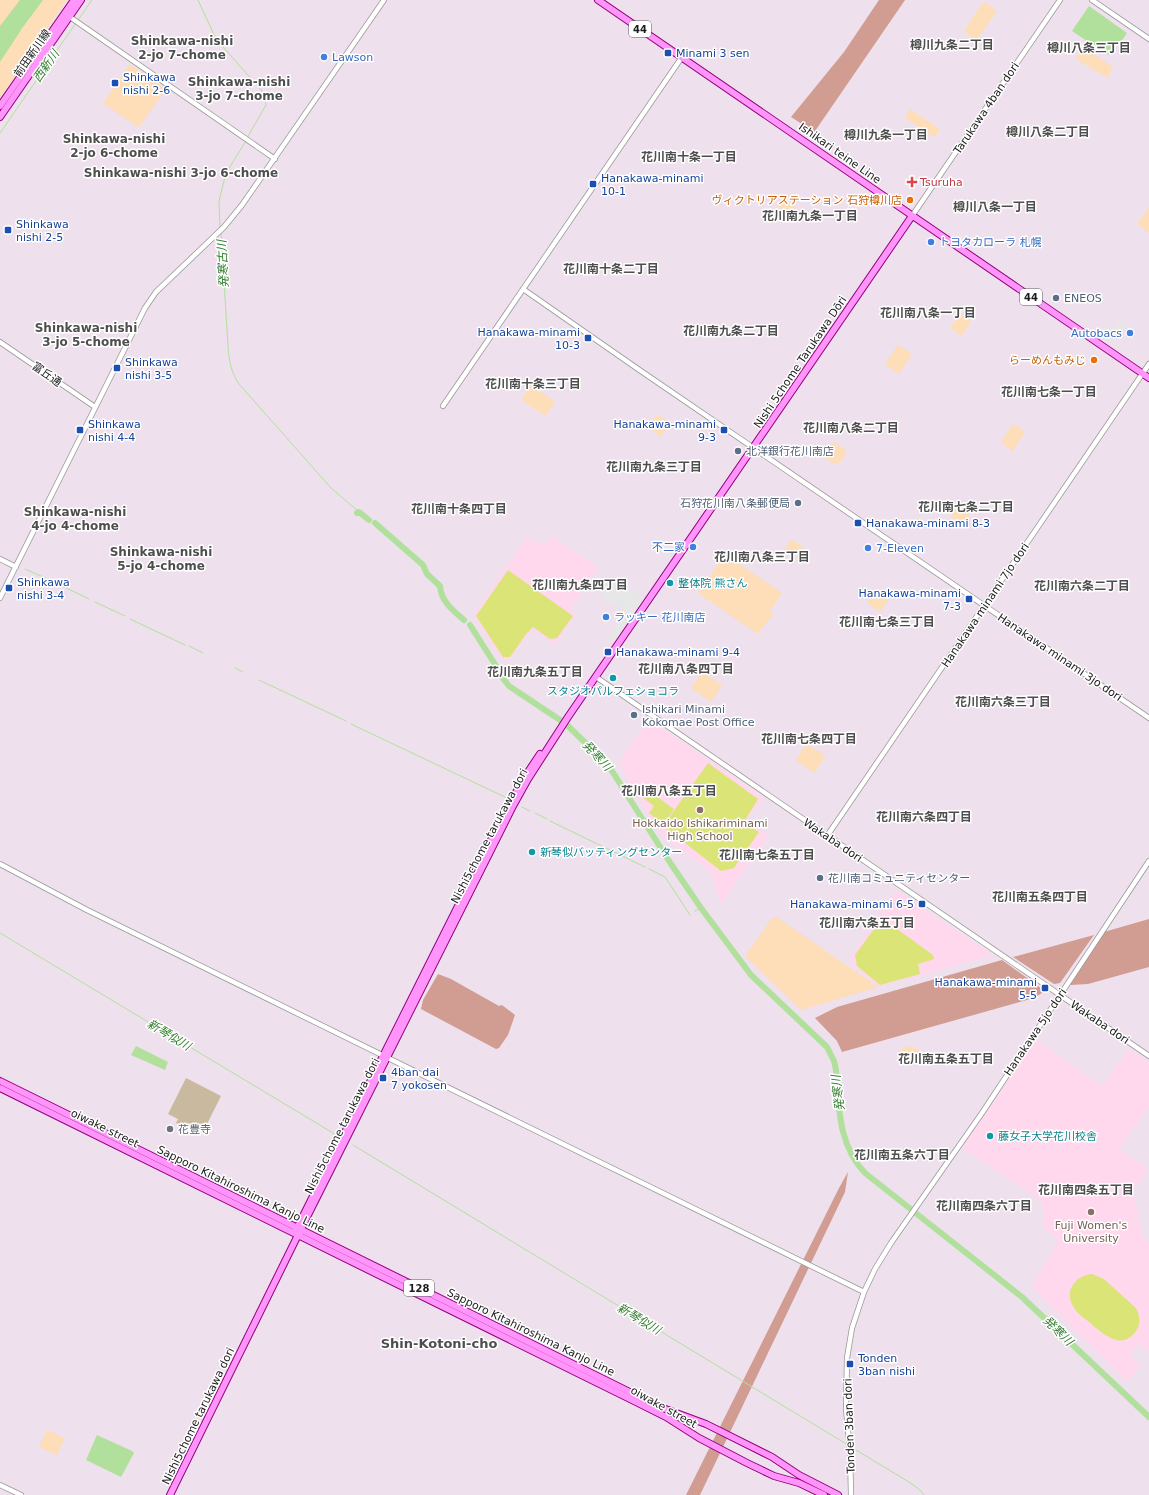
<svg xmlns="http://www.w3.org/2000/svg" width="1149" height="1495" font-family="'DejaVu Sans','Noto Sans JP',sans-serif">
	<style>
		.education { fill: #ffd8ed }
		.forest { fill: #d19c91 }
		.cemetery { fill: #c9b99f }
		.park { fill: #fddeb8 }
		.pitch { fill: #dbe477 }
		.parking { fill: #e7e7e7 }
		.water { fill: #b1e09c }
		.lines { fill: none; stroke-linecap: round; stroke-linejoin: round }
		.stream { stroke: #b1e09c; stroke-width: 1 }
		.river { stroke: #b1e09c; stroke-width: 6 }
		.minor-casing { stroke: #989898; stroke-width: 6 }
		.major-casing { stroke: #93007e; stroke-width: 8 }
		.minor { stroke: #fff; stroke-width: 4.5 }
		.major { stroke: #ff94fb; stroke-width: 6 }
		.transit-dot { fill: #1a4fb4; stroke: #fff; stroke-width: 1.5 }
		.shop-dot { fill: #3f7fe0; stroke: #fff; stroke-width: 1.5 }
		.health-dot { fill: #e0444e; stroke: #fff; stroke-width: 1.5 }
		.food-dot { fill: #e8710a; stroke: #fff; stroke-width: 1.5 }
		.service-dot { fill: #5c6f8a; stroke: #fff; stroke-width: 1.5 }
		.culture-dot { fill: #0f9aa8; stroke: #fff; stroke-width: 1.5 }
		.education-dot { fill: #8d6e63; stroke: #fff; stroke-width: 1.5 }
		.worship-dot { fill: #6b7280; stroke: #fff; stroke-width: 1.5 }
		.labels { text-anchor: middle; stroke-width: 3; stroke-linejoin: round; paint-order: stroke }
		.shield { fill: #fff; stroke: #5f5f5f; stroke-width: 1 }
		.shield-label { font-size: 10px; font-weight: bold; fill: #1b1b1b }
		.street-label { font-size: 11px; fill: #1b1b1b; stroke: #fff }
		.transit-label { font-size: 11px; fill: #164399; stroke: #fff; text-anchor: start }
		.shop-label { font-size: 11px; fill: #366cbe; stroke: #fff; text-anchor: start }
		.health-label { font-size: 11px; fill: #be3a42; stroke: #fff; text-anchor: start }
		.food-label { font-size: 11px; fill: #c56008; stroke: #fff; text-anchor: end }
		.service-label { font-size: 11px; fill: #4e5e75; stroke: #fff; text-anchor: start }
		.culture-label { font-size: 11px; fill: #0d838f; stroke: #fff; text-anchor: start }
		.education-label { font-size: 11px; fill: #785e54; stroke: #fff }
		.worship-label { font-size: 11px; fill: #5b616d; stroke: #fff; text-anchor: start }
		.neighbourhood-label { font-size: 12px; font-weight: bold; fill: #4e4e4e; stroke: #fff }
		.water-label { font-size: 12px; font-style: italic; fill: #358133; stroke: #fff }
		.quarter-label { font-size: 13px; font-weight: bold; fill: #4e4e4e; stroke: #fff }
	</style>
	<rect width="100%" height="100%" fill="#eee0ec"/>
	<path class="education" d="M527,536L534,542L536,540L544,546L551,536L598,567L570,610L576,615L555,645L534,630L528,634L510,659L502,660L473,616Z
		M649,719L764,798L746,821L769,835L721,904L710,871L662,836L632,788L619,762Z
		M896,890L993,955L879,987L853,966L851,956Z
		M1036,1040L1102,1086L1129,1049L1149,1062V1107L1119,1149L1148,1169L1133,1191L1143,1239L1149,1243V1352L1138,1344L1129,1355L1140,1365L1127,1382L1032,1286L1058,1241L1044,1228L1042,1201L962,1148Z"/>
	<path class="forest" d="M879,0H905L813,134L808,128L791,117L844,52Z
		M1149,919V967L1088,984L1070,985L1104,932Z
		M1094,935L1060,983L1054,984L1013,957Z
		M1002,960L1045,991L1034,998L842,1052L837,1041L815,1018L837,1007Z
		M438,974L451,979L499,1006L502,1005L515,1015L508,1035L499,1048L496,1049L421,1009L423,1000Z
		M848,1172L845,1192L700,1495H686L839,1188Z"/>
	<path class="cemetery" d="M186,1078L221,1096L203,1132L192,1126L189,1130H187L179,1127L180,1125L176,1123L178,1119L168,1114Z"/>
	<path class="park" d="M0,0H67L0,98Z
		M983,2H985L997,11L976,41L964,31Z
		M1083,47L1113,67L1107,78L1076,59Z
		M129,65H131L164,88L165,90L139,127H138L104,104V102Z
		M910,109L940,129L935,137H934L905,118Z
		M782,197L795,206L789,214L776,205Z
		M1149,207V233L1137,224Z
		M960,314L971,322L961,336L950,328Z
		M898,345L912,354L899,374L885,364Z
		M531,385L555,402L545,416L521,400Z
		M657,414L670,423L661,437L648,427Z
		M1013,424L1025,432L1013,451H1012L1001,442Z
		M834,442L846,450C846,457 841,461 836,465L823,457L828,446Z
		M961,500L973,510L964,524H962L951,516V514Z
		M792,539L804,548L799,556L792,551L790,554L784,550Z
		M725,554L782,593L770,611L774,613L758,634L698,593Z
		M875,591H877L888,600L880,612L867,603Z
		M702,672L722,685L711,702L691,688Z
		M806,744L826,756L814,773L796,760V759Z
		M772,918H778L878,987L801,1010L745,956Z
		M912,1046L923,1053L915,1064L899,1053V1052L900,1049Z
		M47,1430L65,1438L57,1455L39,1447Z"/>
	<path class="pitch" d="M508,570L573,616L557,638L550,639L533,627L527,633L510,657H503L476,616Z
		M708,763L758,799L744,822L759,832L734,868L721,871L663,826Z
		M646,789L674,809L663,825L649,813L654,806L641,796Z
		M882,918L933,955L934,959L918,964L920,974L880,985L857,966L855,955Z
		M1092,1274L1104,1279L1136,1308C1140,1316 1141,1324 1136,1331C1121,1352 1102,1333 1089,1322C1083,1317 1075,1312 1072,1304C1065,1289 1077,1275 1092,1274Z"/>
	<path class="parking" d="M1120,320L1127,325L1121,334L1115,330L1108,342L1097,334L1105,324L1113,330Z
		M614,579L644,599L616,640L609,636L626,611L613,602L610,605L601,598Z"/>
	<path class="water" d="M20,0H43L23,27L0,62V26Z
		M1089,6L1127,33L1119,45L1116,43L1108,55L1072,31Z
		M136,1046L168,1062L165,1070L131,1055Z
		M97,1435L132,1451L134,1453L121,1477L86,1460Z"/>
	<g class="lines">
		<path class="stream" d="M198,0L216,39L262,91L265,98L266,105L247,138
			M78,20L92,0
			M0,133L76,23
			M220,227L219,201L226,173L246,141
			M221,232L228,346C229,361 231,372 239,384L331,488L359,512
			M25,569L52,581
			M56,583L89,599
			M95,602L125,616
			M130,619L185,645
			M189,646L203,653
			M235,668L243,672
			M259,680L346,721
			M351,724L507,798
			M522,807L530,811
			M535,813L547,819
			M550,821L645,867
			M649,869L665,877L690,915
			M695,911L701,908
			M0,933L338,1136
			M353,1145L848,1445
			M851,1447L909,1482L920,1490L924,1495"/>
		<path class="river" d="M357,513L359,512L369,520
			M375,523L423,565L427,574L440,586C441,602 454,611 464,620
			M470,625L498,669
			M502,677L509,686L560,720
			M568,726L596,753L612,771L671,864L701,908L751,975L827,1047L834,1061L836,1070C839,1107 838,1145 865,1173L1022,1297L1149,1417"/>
		<g class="minor-casing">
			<path id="minor" d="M1092,0L1149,39
				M67,15L275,159
				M912,216L1060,0
				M523,289L638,369L1149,718
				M0,342L95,407
				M443,406L682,57
				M0,559L16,567
				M0,598L145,308L156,292L224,227L242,205L384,0
				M596,677L1149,1056
				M827,836L1149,364
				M0,864L87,910L864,1292
				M0,1485L21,1495
				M851,1495L850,1451L846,1409L847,1358L852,1328L864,1292L875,1269L891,1243L982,1113L1149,861"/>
		</g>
		<g class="major-casing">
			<path id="major" d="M598,0L1149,378
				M0,106L74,0
				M0,117L81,0
				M0,1081L660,1407L706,1424L772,1457L799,1475L838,1495
				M0,1088L632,1400L666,1417L699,1438L747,1463L774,1476L799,1483L824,1495
				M295,1232L505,812L526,775L540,754
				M170,1495L298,1235L513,806L528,779L568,717L912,216"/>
		</g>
		<use href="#minor" class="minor"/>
		<use href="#major" class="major"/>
	</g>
	<g class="transit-dot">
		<rect x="664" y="49" width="8" height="8" rx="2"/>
		<rect x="111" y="79" width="8" height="8" rx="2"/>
		<rect x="589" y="180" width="8" height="8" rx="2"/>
		<rect x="4" y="226" width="8" height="8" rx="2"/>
		<rect x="584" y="334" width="8" height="8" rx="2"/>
		<rect x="113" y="364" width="8" height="8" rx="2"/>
		<rect x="76" y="426" width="8" height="8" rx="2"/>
		<rect x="720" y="426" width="8" height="8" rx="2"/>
		<rect x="854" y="519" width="8" height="8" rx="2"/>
		<rect x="5" y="584" width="8" height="8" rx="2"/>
		<rect x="965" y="595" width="8" height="8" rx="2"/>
		<rect x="604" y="648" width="8" height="8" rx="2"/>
		<rect x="918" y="900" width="8" height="8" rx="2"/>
		<rect x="1041" y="984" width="8" height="8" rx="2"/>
		<rect x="379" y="1074" width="8" height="8" rx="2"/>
		<rect x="846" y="1360" width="8" height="8" rx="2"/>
	</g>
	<g class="shop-dot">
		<circle cx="324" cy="57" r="4"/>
		<circle cx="931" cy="242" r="4"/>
		<circle cx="1130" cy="333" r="4"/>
		<circle cx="693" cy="547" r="4"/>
		<circle cx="868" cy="548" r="4"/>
		<circle cx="606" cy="617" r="4"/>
	</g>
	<path class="health-dot" d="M910 176h4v4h4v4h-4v4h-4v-4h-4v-4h4z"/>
	<g class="food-dot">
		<circle cx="910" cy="200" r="4"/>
		<circle cx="1094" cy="360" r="4"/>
	</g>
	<g class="service-dot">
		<circle cx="1056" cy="298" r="4"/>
		<circle cx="738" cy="451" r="4"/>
		<circle cx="798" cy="503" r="4"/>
		<circle cx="634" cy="715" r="4"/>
		<circle cx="820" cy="878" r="4"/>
	</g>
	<g class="culture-dot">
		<circle cx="670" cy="583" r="4"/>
		<circle cx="613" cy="678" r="4"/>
		<circle cx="532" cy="852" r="4"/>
		<circle cx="990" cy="1136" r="4"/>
	</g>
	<g class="education-dot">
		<circle cx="700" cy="810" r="4"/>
		<circle cx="1091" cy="1212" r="4"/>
	</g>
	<circle class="worship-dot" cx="170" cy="1129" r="4"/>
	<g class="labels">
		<g class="shield">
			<rect x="629" y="21" width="22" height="16" rx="3"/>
			<rect x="1020" y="289" width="22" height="16" rx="3"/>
			<rect x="404" y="1280" width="30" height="16" rx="3"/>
		</g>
		<g class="shield-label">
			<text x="640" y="33">44</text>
			<text x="1031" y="301">44</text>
			<text x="419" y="1292">128</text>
		</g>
		<g class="street-label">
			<text transform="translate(32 53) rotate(-55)" y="4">前田新川線</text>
			<text transform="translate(986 108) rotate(-56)" y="4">Tarukawa 4ban dori</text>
			<text transform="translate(840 153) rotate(35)" y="4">Ishikari teine Line</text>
			<text transform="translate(800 362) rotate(-56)" y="4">Nishi 5chome Tarukawa Dōri</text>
			<text transform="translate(47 374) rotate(35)" y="4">富丘通</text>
			<text transform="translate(985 605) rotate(-56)" y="4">Hanakawa minami 7jo dori</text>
			<text transform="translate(1060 657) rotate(34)" y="4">Hanakawa minami 3jo dori</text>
			<text transform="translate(489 836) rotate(-62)" y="4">Nishi5chome tarukawa dori</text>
			<text transform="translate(833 840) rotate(34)" y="4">Wakaba dori</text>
			<text transform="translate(1100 1022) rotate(34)" y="4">Wakaba dori</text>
			<text transform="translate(1035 1032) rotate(-56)" y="4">Hanakawa 5jo dori</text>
			<text transform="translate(342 1126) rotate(-63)" y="4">Nishi5chome tarukawa dori</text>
			<text transform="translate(105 1128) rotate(26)" y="4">oiwake street</text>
			<text transform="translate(241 1189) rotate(26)" y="4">Sapporo Kitahiroshima Kanjo Line</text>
			<text transform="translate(531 1332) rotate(26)" y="4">Sapporo Kitahiroshima Kanjo Line</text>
			<text transform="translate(664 1407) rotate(29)" y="4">oiwake street</text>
			<text transform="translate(198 1416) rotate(-64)" y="4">Nishi5chome tarukawa dori</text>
			<text transform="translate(849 1426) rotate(-92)" y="4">Tonden 3ban dori</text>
		</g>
		<g class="transit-label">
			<text x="676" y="57">Minami 3 sen</text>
			<text x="123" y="81">Shinkawa<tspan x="123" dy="13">nishi 2-6</tspan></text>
			<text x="601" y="182">Hanakawa-minami<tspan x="601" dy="13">10-1</tspan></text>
			<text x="16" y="228">Shinkawa<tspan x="16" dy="13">nishi 2-5</tspan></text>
			<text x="580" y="336" text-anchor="end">Hanakawa-minami<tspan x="580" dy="13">10-3</tspan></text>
			<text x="125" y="366">Shinkawa<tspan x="125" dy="13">nishi 3-5</tspan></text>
			<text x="88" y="428">Shinkawa<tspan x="88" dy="13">nishi 4-4</tspan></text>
			<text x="716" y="428" text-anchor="end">Hanakawa-minami<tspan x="716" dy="13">9-3</tspan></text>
			<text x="866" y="527">Hanakawa-minami 8-3</text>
			<text x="17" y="586">Shinkawa<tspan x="17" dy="13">nishi 3-4</tspan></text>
			<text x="961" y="597" text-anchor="end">Hanakawa-minami<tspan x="961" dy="13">7-3</tspan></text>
			<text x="616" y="656">Hanakawa-minami 9-4</text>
			<text x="914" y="908" text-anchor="end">Hanakawa-minami 6-5</text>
			<text x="1037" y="986" text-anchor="end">Hanakawa-minami<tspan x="1037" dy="13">5-5</tspan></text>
			<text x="391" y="1076">4ban dai<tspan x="391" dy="13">7 yokosen</tspan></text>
			<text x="858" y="1362">Tonden<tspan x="858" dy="13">3ban nishi</tspan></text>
		</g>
		<g class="shop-label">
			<text x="332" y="61">Lawson</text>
			<text x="939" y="246">トヨタカローラ 札幌</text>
			<text x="1122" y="337" text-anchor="end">Autobacs</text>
			<text x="685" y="551" text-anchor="end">不二家</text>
			<text x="876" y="552">7-Eleven</text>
			<text x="614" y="621">ラッキー 花川南店</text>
		</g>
		<g class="health-label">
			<text x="920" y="186">Tsuruha</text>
		</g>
		<g class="food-label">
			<text x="902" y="204">ヴィクトリアステーション 石狩樽川店</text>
			<text x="1086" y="364">らーめんもみじ</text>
		</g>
		<g class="service-label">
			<text x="1064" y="302">ENEOS</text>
			<text x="746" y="455">北洋銀行花川南店</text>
			<text x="790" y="507" text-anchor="end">石狩花川南八条郵便局</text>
			<text x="642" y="713">Ishikari Minami<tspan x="642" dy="13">Kokomae Post Office</tspan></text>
			<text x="828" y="882">花川南コミュニティセンター</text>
		</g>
		<g class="culture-label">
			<text x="678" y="587">整体院 熊さん</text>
			<text x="613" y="695" text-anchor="middle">スタジオパルフェショコラ</text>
			<text x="540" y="856">新琴似バッティングセンター</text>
			<text x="998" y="1140">藤女子大学花川校舎</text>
		</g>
		<g class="education-label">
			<text x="700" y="827">Hokkaido Ishikariminami<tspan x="700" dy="13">High School</tspan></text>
			<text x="1091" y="1229">Fuji Women's<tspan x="1091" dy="13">University</tspan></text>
		</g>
		<g class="worship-label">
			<text x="178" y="1133">花豊寺</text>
		</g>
		<g class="neighbourhood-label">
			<text x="182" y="45">Shinkawa-nishi<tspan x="182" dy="14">2-jo 7-chome</tspan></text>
			<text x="952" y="49">樽川九条二丁目</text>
			<text x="1089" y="52">樽川八条三丁目</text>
			<text x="239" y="86">Shinkawa-nishi<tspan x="239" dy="14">3-jo 7-chome</tspan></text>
			<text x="1048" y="136">樽川八条二丁目</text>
			<text x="886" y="139">樽川九条一丁目</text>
			<text x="114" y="143">Shinkawa-nishi<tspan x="114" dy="14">2-jo 6-chome</tspan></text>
			<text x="689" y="161">花川南十条一丁目</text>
			<text x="181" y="177">Shinkawa-nishi 3-jo 6-chome</text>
			<text x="995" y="211">樽川八条一丁目</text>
			<text x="810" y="220">花川南九条一丁目</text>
			<text x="611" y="273">花川南十条二丁目</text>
			<text x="928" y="317">花川南八条一丁目</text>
			<text x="86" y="332">Shinkawa-nishi<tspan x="86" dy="14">3-jo 5-chome</tspan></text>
			<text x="731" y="335">花川南九条二丁目</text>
			<text x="533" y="388">花川南十条三丁目</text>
			<text x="1049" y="396">花川南七条一丁目</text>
			<text x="851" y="432">花川南八条二丁目</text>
			<text x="654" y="471">花川南九条三丁目</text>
			<text x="966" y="511">花川南七条二丁目</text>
			<text x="459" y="513">花川南十条四丁目</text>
			<text x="75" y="516">Shinkawa-nishi<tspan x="75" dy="14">4-jo 4-chome</tspan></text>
			<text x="161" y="556">Shinkawa-nishi<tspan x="161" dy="14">5-jo 4-chome</tspan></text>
			<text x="762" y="561">花川南八条三丁目</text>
			<text x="580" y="589">花川南九条四丁目</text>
			<text x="1082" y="590">花川南六条二丁目</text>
			<text x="887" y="626">花川南七条三丁目</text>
			<text x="686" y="673">花川南八条四丁目</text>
			<text x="535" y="676">花川南九条五丁目</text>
			<text x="1003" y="706">花川南六条三丁目</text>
			<text x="809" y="743">花川南七条四丁目</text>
			<text x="669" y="795">花川南八条五丁目</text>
			<text x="924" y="821">花川南六条四丁目</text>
			<text x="767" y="859">花川南七条五丁目</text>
			<text x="1040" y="901">花川南五条四丁目</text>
			<text x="867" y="927">花川南六条五丁目</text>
			<text x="946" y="1063">花川南五条五丁目</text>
			<text x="902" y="1159">花川南五条六丁目</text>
			<text x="1086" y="1194">花川南四条五丁目</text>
			<text x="984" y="1210">花川南四条六丁目</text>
		</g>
		<g class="water-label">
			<text transform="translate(46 66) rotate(-55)" y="4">西新川</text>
			<text transform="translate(223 264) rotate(-93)" y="4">発寒古川</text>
			<text transform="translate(597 756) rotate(47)" y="4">発寒川</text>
			<text transform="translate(169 1035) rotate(31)" y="4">新琴似川</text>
			<text transform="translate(838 1093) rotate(-97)" y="4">発寒川</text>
			<text transform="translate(639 1319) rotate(31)" y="4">新琴似川</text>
			<text transform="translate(1058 1331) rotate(44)" y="4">発寒川</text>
		</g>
		<g class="quarter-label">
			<text x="439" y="1348">Shin-Kotoni-cho</text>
		</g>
	</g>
</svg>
